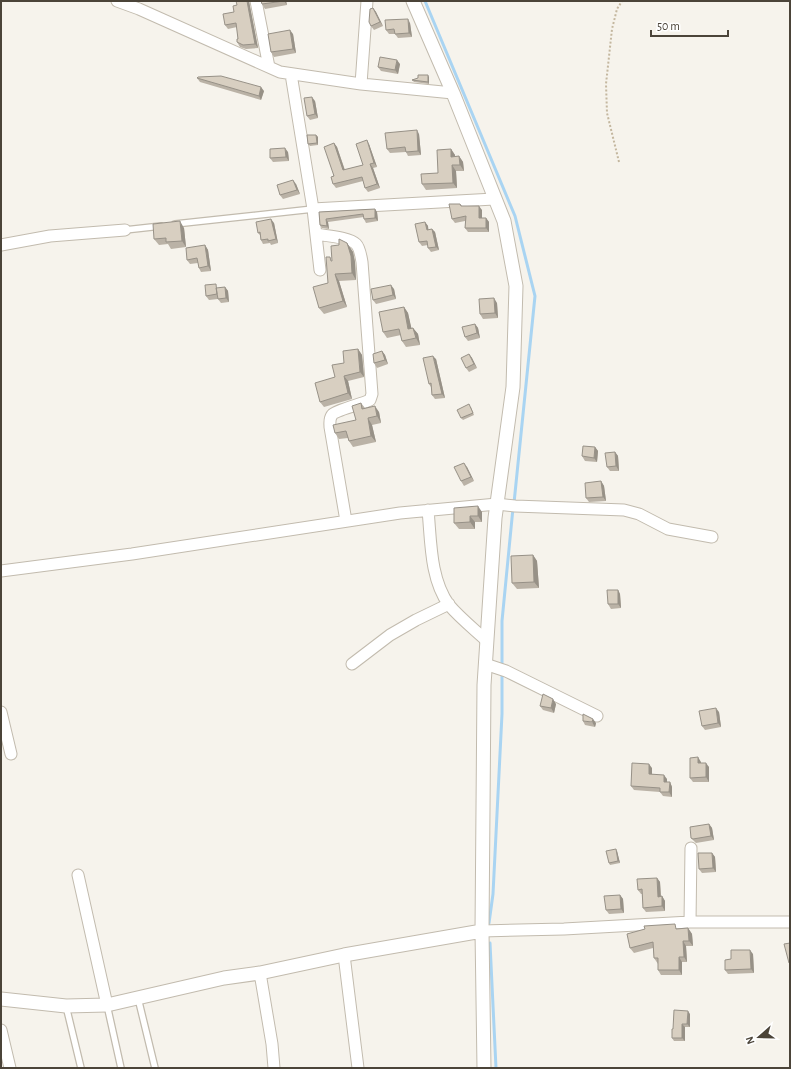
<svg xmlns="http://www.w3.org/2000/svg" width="791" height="1069" font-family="'Alegreya Sans',sans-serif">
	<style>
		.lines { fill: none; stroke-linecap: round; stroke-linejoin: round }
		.stream { stroke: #a9d4f2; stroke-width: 3 }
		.service-casing { stroke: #c2bbae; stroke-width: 8 }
		.minor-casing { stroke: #c2bbae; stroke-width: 13 }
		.tertiary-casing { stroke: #c2bbae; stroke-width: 15 }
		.path { stroke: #c4b79f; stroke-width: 2; stroke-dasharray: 2 2; stroke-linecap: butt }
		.service { stroke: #fff; stroke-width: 5.5 }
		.minor { stroke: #fff; stroke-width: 11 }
		.tertiary { stroke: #fff; stroke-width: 13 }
		.wall { fill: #bab2a6 }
		.shaded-wall { fill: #979187 }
		.building { fill: #d8cfc1; stroke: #979187 }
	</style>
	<rect width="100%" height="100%" fill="#f6f3ec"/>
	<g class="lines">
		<path class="stream" d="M425,1L515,216L535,296L514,503
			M489,923L493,894L502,714V621L513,508
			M490,943L496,1068"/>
		<g class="service-casing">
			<path id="service" d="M175,224L313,209
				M125,230L161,226
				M138,998L155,1068
				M107,1005L121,1068
				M66,1006L81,1068"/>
		</g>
		<g class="minor-casing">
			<path id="minor" d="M117,1L139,9L280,72L361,84L453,93
				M256,1L269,67
				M291,74L313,209L320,270
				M361,84L367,1
				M313,209L494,199
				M316,234C326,236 349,237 356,244C360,248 361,257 362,262L372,394L370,400C362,404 336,410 332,415C329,419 330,423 330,427L346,521
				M1,245L50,236L125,230
				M428,510C431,541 430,579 449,605C460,618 474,629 487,641
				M1,571L132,554L400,513L497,504L515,506L624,510L639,514L668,529L712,537
				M352,664L390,635L416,620L449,604
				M485,664L506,671L597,716
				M1,712L11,754
				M78,875L107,1005
				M690,922L691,848
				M482,931L564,929L690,922H790
				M344,955L358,1068
				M260,973L272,1044L274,1068
				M1,1030L10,1068"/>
		</g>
		<g class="tertiary-casing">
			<path id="tertiary" d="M413,1L453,93L504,221L516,286L513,387L495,518L484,685L482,931L484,1068
				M1,999L66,1006L107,1005L224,978L260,973L344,955L482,931"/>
		</g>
		<path class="path" d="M619,162L607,113L606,84L612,29L617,9L622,1"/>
		<use href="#service" class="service"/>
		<use href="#minor" class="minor"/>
		<use href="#tertiary" class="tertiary"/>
	</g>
	<path class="wall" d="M261,1H286L287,5L265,9L262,4Z
		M249,2L258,48L246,49L240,47L237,42L238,39L237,27L228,29L225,25L234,12L237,5Z
		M373,8L376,12L383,26L374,30L371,26Z
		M410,23L412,37L398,38L395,34H389L386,30Z
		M293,34L296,53L274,57L271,52Z
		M400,64L398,74L381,71L378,67Z
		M429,77V84L414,82L412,80Z
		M197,78L264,91L261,100L200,82Z
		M315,101L318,118L310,120L307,116Z
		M419,134L421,155L408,156L406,152L390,153L387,149Z
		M316,135L318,137V145L310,146L308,144Z
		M334,143L337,147L345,170L363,165L369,144L377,167L373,168L380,188L368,192L365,188L363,181L336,188L333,184Z
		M451,149L455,155V156H459L463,162L464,171H456L457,188L426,190L422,184L438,173Z
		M288,152L289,161L273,162L270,158Z
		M296,184L300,194L283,199L280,195Z
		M460,204L462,206L482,210V218H486L489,222V232H468L465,228V221L455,223L452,219Z
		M375,209L377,212L378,221L366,223L364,219V217L328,222L329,229L322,228L320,225L319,212Z
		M425,222L428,226V230L432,229L435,232L439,250L431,252L428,248V245L422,246L419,242Z
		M274,223L278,243L271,245L270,243L263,244L261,240L260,235L258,233Z
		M184,228L186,247L171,249L168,244L159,245L154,239Z
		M347,243L353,252L355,262L356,280L339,281L347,307L324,314L319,308L328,283L332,261L339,245Z
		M205,245L208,250L211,271L201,272L199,268L198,263L190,264L187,260Z
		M225,287L228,291L229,302L221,303L218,299L209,300L206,296L219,288Z
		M394,289L396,299L376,304L373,300Z
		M497,303L498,318L483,319L480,314Z
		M404,307L408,313L411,328H413L418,334L420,345L406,347L402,341L401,335L387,338L383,332Z
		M475,324L478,328L480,338L468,341L465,337Z
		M358,349L362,355L364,377L348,381L352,399L324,407L320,402L344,363Z
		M382,351L385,355L388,364L377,368L374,363Z
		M469,354L472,358L477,368L469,372L466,368Z
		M436,359L445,398L435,399L432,395L431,387L429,384Z
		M361,403L365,408L379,412L381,423L372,425L376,442L353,447L349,441L348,438L339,439L335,433L356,420Z
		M471,407L474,415L463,420L461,418Z
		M595,447L598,451L597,462L585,461L582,456Z
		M615,452L618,456L619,471H610L607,467Z
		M467,467L474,481L464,486L461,481Z
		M601,481L604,486L606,501L589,502L586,498Z
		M454,508L482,512V522H475V529H459L454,523Z
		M533,555L537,561L539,588L517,589L512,583Z
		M618,590L620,594L621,608L611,609L608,604Z
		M556,704L554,713L543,710L540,706Z
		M719,712L721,727L705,730L702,726Z
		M583,721L596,723L595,727L585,725Z
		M701,762V763L709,767V782H693L690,778Z
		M652,768V774L667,779V782H670L672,787V797L663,796L660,792L634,790L631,786Z
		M709,824L712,828L714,840L696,843L691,838Z
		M617,851L620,863L610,865L609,863Z
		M712,853L715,857L716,872L702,873L699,869Z
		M657,878L660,882L661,896H662L665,901V911L646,912L643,908L642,894H641L638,890Z
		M620,895L623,899L624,913L609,914L606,910Z
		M688,928L692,934L693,946H686L687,962H682V975H661L658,970V964L654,958L653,948L634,953L630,948L678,929Z
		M753,954L754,973L728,974L725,970L731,959Z
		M690,1014V1027H685V1041H674L672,1038L673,1029Z"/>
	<path class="shaded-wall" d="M247,1H249L258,48L255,44Z
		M284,1H286L287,5Z
		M373,8L376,12L383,26L380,22Z
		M408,19L410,23L412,37L409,33Z
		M290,30L293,34L296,53L293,49Z
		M397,60L400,64L398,74L395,70Z
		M428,75L429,77V84L428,82Z
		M261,87L264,91L261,100L259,96Z
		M312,97L315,101L318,118L315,114Z
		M417,130L419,134L421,155L418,151Z
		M316,135L318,137V145L317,143Z
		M367,140L369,144L377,167L374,163Z
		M334,143L337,147L346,174L343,170Z
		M285,148L288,152L289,161L286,157Z
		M451,149L455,155V162L451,157Z
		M459,156L463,162L464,171L460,165Z
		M370,164L373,168L380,188L377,184Z
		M452,165L456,171L457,188L453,183Z
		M293,180L296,184L300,194L297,190Z
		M479,206L482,210V222L479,218Z
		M375,209L377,212L378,221L375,218Z
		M486,218L489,222V232L486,228Z
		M271,219L274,223L278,243L276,239Z
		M326,219L328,222L329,229L327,226Z
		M180,221L184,228L186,247L182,241Z
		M425,222L428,226L429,234L427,230Z
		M432,229L435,232L439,250L436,247Z
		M347,243L353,252L355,262L356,280L352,273Z
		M205,245L208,250L211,271L208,266Z
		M335,274L339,281L347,307L343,301Z
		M391,285L394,289L396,299L393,295Z
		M225,287L228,291L229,302L226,298Z
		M494,298L497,303L498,318L495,313Z
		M404,307L408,313L413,335L408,329Z
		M475,324L478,328L480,338L477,333Z
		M413,328L418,334L420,345L416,338Z
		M358,349L362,355L364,377L360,372Z
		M382,351L385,355L388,364L385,360Z
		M469,354L472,358L477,368L474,364Z
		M433,356L436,359L445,398L442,394Z
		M344,376L348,381L352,399L348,393Z
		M375,406L379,412L381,423L377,416Z
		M368,418L372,425L376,442L371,436Z
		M595,447L598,451L597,462L594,458Z
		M615,452L618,456L619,471L616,466Z
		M464,463L467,467L474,481L471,477Z
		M601,481L604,486L606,501L603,497Z
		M478,506L482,512V522L478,516Z
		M470,516L475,522V529L470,522Z
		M533,555L537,561L539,588L534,582Z
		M618,590L620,594L621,608L618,604Z
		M553,699L556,704L554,713L551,708Z
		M716,708L719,712L721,727L718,723Z
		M593,719L596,723L595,727L592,722Z
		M698,757L701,762V767L698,763Z
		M706,763L709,767V782L706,777Z
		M649,764L652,768V778L649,774Z
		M664,775L667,779V786L664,782Z
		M670,782L672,787V797L669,792Z
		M709,824L712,828L714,840L711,836Z
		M616,849L617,851L620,863L618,861Z
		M712,853L715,857L716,872L713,868Z
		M657,878L660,882L661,901L658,897Z
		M620,895L623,899L624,913L621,909Z
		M662,896L665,901V911L662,906Z
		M688,928L692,934L693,946L689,941Z
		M683,941L686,946L687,962L684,957Z
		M750,950L753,954L754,973L751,969Z
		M679,957L682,962V975L679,970Z
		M688,1011L690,1014V1027L687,1024Z
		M682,1024L685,1027V1041L682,1038Z"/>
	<path class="building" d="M236,1H247L255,44L243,45L237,42V39H238L236,23L225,25L223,14L234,12L233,6L237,5Z
		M261,1H284L262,4Z
		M373,8L380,22L371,26L369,22L370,9Z
		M408,19L409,33L395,34L394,29L386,30L385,20Z
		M290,30L293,49L271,52L268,34Z
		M380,57L397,60L395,70L378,67Z
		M418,75H428V82L412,80L418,78Z
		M221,76L261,87L259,96L197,78L198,77Z
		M312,97L315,114L307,116L304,98Z
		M417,130L418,151L406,152L405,147L387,149L385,133Z
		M307,135H316L317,143L308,144Z
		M367,140L374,163L370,164L377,184L365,188L362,177L333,184L331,177L334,176L324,147L334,143L343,170L363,165L356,144Z
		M285,148L286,157L270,158V149Z
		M451,149V157L459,156L460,165H452L453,183L422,184L421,174L438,173L437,150Z
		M293,180L297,190L280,195L277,185Z
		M449,204H460L461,206H479V218H486V228H465L466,216L452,219Z
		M375,209V218L364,219L363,214L326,219L327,226L320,225L319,212Z
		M271,219L276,239L268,241V239L261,240L260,232L258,233L256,222Z
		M180,221L182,241L166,242V238L154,239L153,224Z
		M425,222L427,230L432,229L436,247L428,248L427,241L419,242L415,224Z
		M339,239L347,243L348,246L351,256L352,273L335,274L343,301L319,308L313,287L328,283L326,257H330L331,261H332L331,246L339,245Z
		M205,245L208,266L199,268L197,258L187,260L186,248Z
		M216,284L217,294L206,296L205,285Z
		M391,285L393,295L373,300L371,289Z
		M225,287L226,298L218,299L216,288Z
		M494,298L495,313L480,314L479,299Z
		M404,307L408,329L413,328L416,338L402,341L399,329L383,332L379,312Z
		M475,324L477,333L465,337L462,327Z
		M358,349L360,372L344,376L348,393L320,402L315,383L335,377L332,365L344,363L343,351Z
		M382,351L385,360L374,363L373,354Z
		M469,354L474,364L466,368L461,358Z
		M433,356L442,394L432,395L431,383L429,384L423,358Z
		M361,403L362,409L375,406L377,416L368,418L371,436L349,441L346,431L335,433L333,425L356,420L352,406Z
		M469,404L473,413L461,418L457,410Z
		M583,446L595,447L594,458L582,456Z
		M615,452L616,466L607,467L605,453Z
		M464,463L471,477L461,481L454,467Z
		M601,481L603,497L586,498L585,483Z
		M478,506V516H470V522L454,523V508Z
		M533,555L534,582L512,583L511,556Z
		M607,590H618V604H608Z
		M543,694L553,699L551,708L540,706Z
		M716,708L718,723L702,726L699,711Z
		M583,714L593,719L592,722L583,721Z
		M698,757V763H706V777L690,778V758Z
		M632,763L649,764V774L664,775V782H670L669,792H660V788L631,786Z
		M709,824L711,836L693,839L691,838L690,827Z
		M616,849L618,861L609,863L606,851Z
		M698,853H712L713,868L699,869Z
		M657,878L658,897L662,896V906L643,908L642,889L638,890L637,879Z
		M620,895L621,909L606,910L604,896Z
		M675,924L676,929L688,928L689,941H683L684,957H679V970H658V958H654L653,942L630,948L627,934L645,929L644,926Z
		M790,943V962L789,963L784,944Z
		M731,950H750L751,969L725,970V960L731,959Z
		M674,1010L688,1011L687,1024H682V1038H672V1029H673Z"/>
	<rect width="791" height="1069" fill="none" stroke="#4b4439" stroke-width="4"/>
	<g transform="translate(759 1037) rotate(250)" stroke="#ffffff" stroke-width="3" paint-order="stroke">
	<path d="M0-3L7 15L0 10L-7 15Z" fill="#4b4439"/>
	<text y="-6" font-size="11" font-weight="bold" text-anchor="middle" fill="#4b4439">N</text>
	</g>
	<path d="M651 30v6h77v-6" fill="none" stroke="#4b4439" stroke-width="2"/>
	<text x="657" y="30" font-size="12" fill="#4b4439" stroke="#ffffff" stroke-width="3" paint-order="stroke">50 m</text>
</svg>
